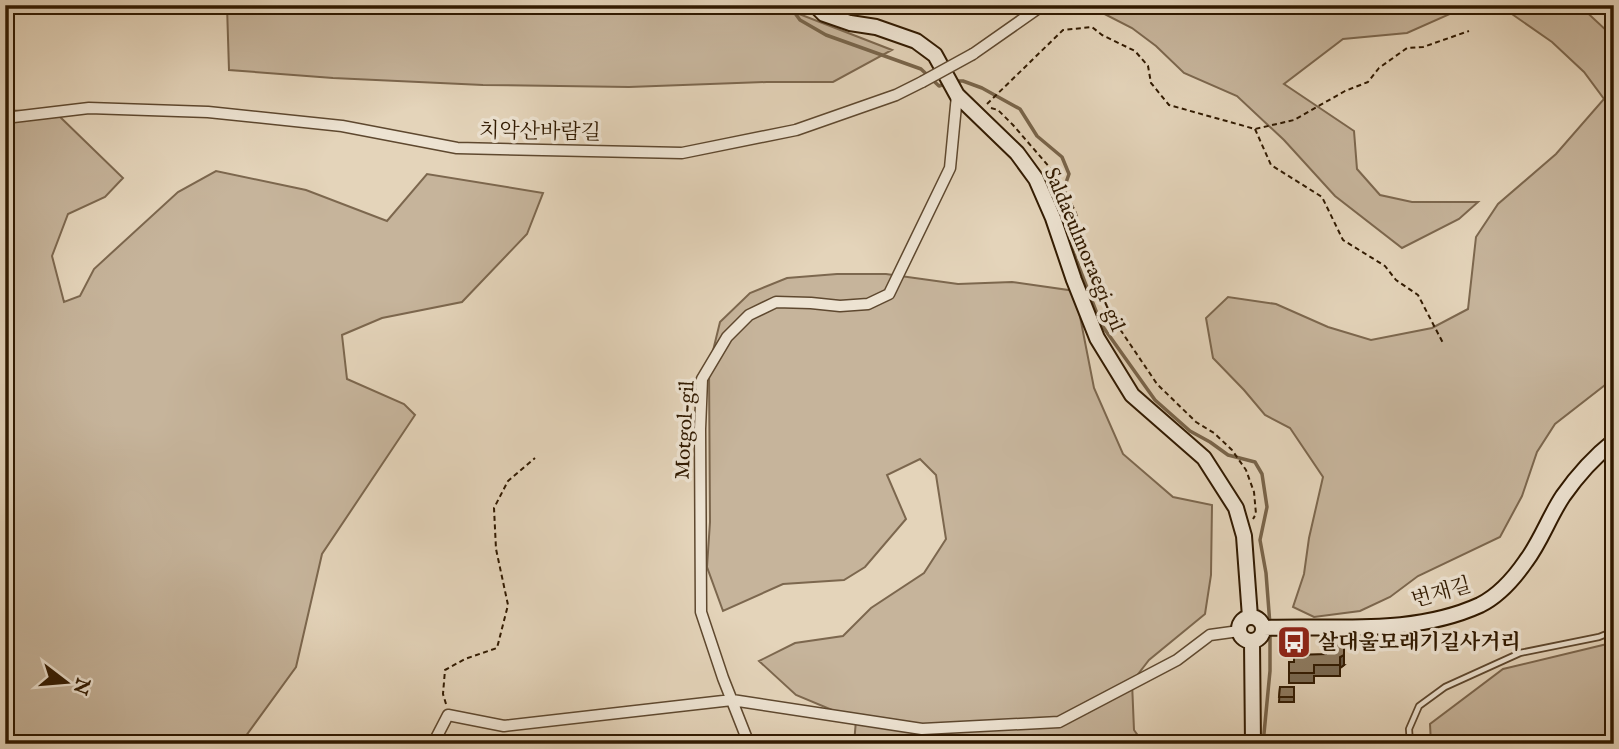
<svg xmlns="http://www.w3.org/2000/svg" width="1619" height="749" font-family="'IM FELL English','Noto Serif KR',serif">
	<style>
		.green { fill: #c6b49b; stroke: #7c674e; stroke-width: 2 }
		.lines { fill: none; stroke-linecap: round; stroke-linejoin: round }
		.stream { stroke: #78644a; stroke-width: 3.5 }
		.lane-casing { stroke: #5e482f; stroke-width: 8 }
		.street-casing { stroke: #5e482f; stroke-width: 13 }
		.secondary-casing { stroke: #311a01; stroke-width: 18 }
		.path { stroke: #311a01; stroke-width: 2; stroke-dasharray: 5 3.5; stroke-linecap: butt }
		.lane { stroke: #ede3d2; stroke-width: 4.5 }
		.street { stroke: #ede3d2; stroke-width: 10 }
		.secondary { stroke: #ede3d2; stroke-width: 14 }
		.street-bridge-casing { stroke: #5e482f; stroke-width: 13; stroke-linecap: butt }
		.street-bridge { stroke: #ede3d2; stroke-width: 10 }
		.wall { fill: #7a6a53; stroke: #311a01; stroke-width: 2 }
		.shaded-wall { fill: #635644; stroke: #311a01; stroke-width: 2 }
		.building { fill: #8e7b61; stroke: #311a01; stroke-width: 2 }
		.labels { text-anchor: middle; stroke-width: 7; stroke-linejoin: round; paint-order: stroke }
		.street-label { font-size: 21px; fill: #311a01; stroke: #ede3d2 }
		.poi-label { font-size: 21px; font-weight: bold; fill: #311a01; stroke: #ede3d2; text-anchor: start }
	</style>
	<rect width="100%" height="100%" fill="#e4d4ba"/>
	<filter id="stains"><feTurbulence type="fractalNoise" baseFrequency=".00286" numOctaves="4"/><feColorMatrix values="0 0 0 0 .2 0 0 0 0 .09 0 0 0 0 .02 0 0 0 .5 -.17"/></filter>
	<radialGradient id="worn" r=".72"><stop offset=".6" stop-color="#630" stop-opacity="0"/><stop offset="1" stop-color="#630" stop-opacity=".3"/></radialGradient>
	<path class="green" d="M229,5H776L892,50L833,82H767L629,87L483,85L333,78L229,70L227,6Z
		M1087,5H1466L1459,10L1407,33L1343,39L1284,84L1354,131L1357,169L1380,195L1412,202H1478L1459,219L1402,248L1335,196L1284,140L1237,96L1184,73L1156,46L1132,28Z
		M1499,5H1579L1609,33L1614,32V378L1555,424L1537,452L1522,496L1500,537L1418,576L1390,597L1360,611L1314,617L1293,607L1304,574L1309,538L1323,477L1290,428L1265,415L1244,390L1213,358L1206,318L1228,297L1276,304L1328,327L1371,340L1432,328L1468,309L1476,237L1498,204L1556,154L1604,99L1584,72L1552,42Z
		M5,110L56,113L123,178L105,197L68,214L52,256L64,302L80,296L94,269L178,192L216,171L306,190L387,221L427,174L543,193L527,234L462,302L382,318L342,335L347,379L404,404L415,415L322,554L296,667L240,744H5Z
		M837,274H886L958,284L1012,282L1075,291L1094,388L1123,454L1173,497L1212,505L1211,575L1205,614L1149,660L1132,682L1134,730L1144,744H854L856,720L796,695L759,661L795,643L843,636L871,608L924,573L946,539L936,475L920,459L887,475L906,519L865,567L844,580L783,584L723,611L707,567L710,522L709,367L720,322L750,293L787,278Z
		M1614,641V744H1431L1430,724L1503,669L1607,644Z"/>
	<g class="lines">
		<path class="stream" d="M789,5L800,20L826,35L921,69L939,86L948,83
			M955,81H963L982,88L1020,109L1037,136L1062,157L1069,174L1061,197L1069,229V241L1101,324L1155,400L1190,431L1210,442L1228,455L1255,462L1262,474L1267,507L1260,540L1266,573L1270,625
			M1263,744L1270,671V632"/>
		<g class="lane-casing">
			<path id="lane" d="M1410,744L1409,729L1419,706L1445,687L1520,653L1599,637L1614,631"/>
		</g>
		<g class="street-casing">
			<path id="street" d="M973,54L1043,5
				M5,118L89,108L208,112L342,126L457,148L682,153L796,130L896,95L922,82
				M433,744L448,715L504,726L732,700L922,729L1059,722L1177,660L1210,635L1239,631
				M749,744L723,678L701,612L700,429L702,379L727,337L749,315L776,302L811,303L840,306L868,304L889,294L950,168L957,95"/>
		</g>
		<g class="secondary-casing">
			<path id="secondary" d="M815,5L824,14L850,23L876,27L916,41L935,55L957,95L1017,153L1036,179L1053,218L1074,280L1097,338L1132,395L1204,458L1236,508L1244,536L1250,617
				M1239 629a12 12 0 1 1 24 0a12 12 0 1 1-24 0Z
				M1264,628C1336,625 1412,636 1480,605C1498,596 1515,577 1526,561C1541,541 1549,517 1563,496C1577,476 1594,457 1614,441
				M1252,642L1253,744"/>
		</g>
		<path class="path" d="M987,104L1063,30L1092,27L1102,35L1135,51L1148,66L1151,83L1169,105L1255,129L1294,120L1345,91L1368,82L1379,68L1407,48L1423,47L1469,31
			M991,108L998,110L1013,125L1058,177L1076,213L1087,263L1107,310L1157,384L1196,422L1214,433L1232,450L1246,470L1254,492L1256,514L1253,519
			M1255,129L1271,165L1322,197L1343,240L1385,266L1396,280L1418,295L1443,343
			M446,704L443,694L445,670L465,659L497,648L508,605L496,549L494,508L508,481L535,458"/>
		<use href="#lane" class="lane"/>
		<use href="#street" class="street"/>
		<use href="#secondary" class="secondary"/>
		<g class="street-bridge-casing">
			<path id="street-bridge" d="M922,82L973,54"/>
		</g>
		<use href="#street-bridge" class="street-bridge"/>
	</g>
	<path class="wall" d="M1289,662L1344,665L1340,668V676H1314V683H1289Z
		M1280,687H1294V702H1279Z"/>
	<path class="shaded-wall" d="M1344,655V665L1340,668V657Z"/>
	<path class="building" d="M1326,638L1344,639V655L1340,657V665H1314V673H1289V662H1294V655L1326,654Z
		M1280,687H1294V697H1279Z"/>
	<defs>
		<g id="bus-square" transform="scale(1.75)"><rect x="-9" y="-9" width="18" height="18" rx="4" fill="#8f2418" stroke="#ede3d2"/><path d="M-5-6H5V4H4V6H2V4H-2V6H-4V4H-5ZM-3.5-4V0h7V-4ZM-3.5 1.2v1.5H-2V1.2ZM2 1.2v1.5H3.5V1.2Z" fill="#fff"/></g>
	</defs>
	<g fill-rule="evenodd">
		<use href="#bus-square" x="1294" y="642"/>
	</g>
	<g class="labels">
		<g class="street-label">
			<text transform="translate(540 131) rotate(1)" y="7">치악산바람길</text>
			<text transform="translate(1085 249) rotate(67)" y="7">Saldaeulmoraegi-gil</text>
			<text transform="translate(684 430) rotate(-87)" y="7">Motgol-gil</text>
			<text transform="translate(1441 592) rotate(-16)" y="7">번재길</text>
		</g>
		<g class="poi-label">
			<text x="1318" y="649">살대울모래기길사거리</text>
		</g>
	</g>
	<rect width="1619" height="749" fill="none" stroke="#e4d4ba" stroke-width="28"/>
	<rect x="7" y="7" width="1605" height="735" fill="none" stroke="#311a01" stroke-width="3.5"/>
	<rect x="14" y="14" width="1591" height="721" fill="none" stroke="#311a01" stroke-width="2"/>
	<g transform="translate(66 682) rotate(106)" stroke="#ede3d2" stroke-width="5" paint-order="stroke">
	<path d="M0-5L12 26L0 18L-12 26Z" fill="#311a01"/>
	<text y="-10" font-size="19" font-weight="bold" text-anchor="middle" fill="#311a01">N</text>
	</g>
	<rect width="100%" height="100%" filter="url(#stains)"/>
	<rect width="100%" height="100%" fill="url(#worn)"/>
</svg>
